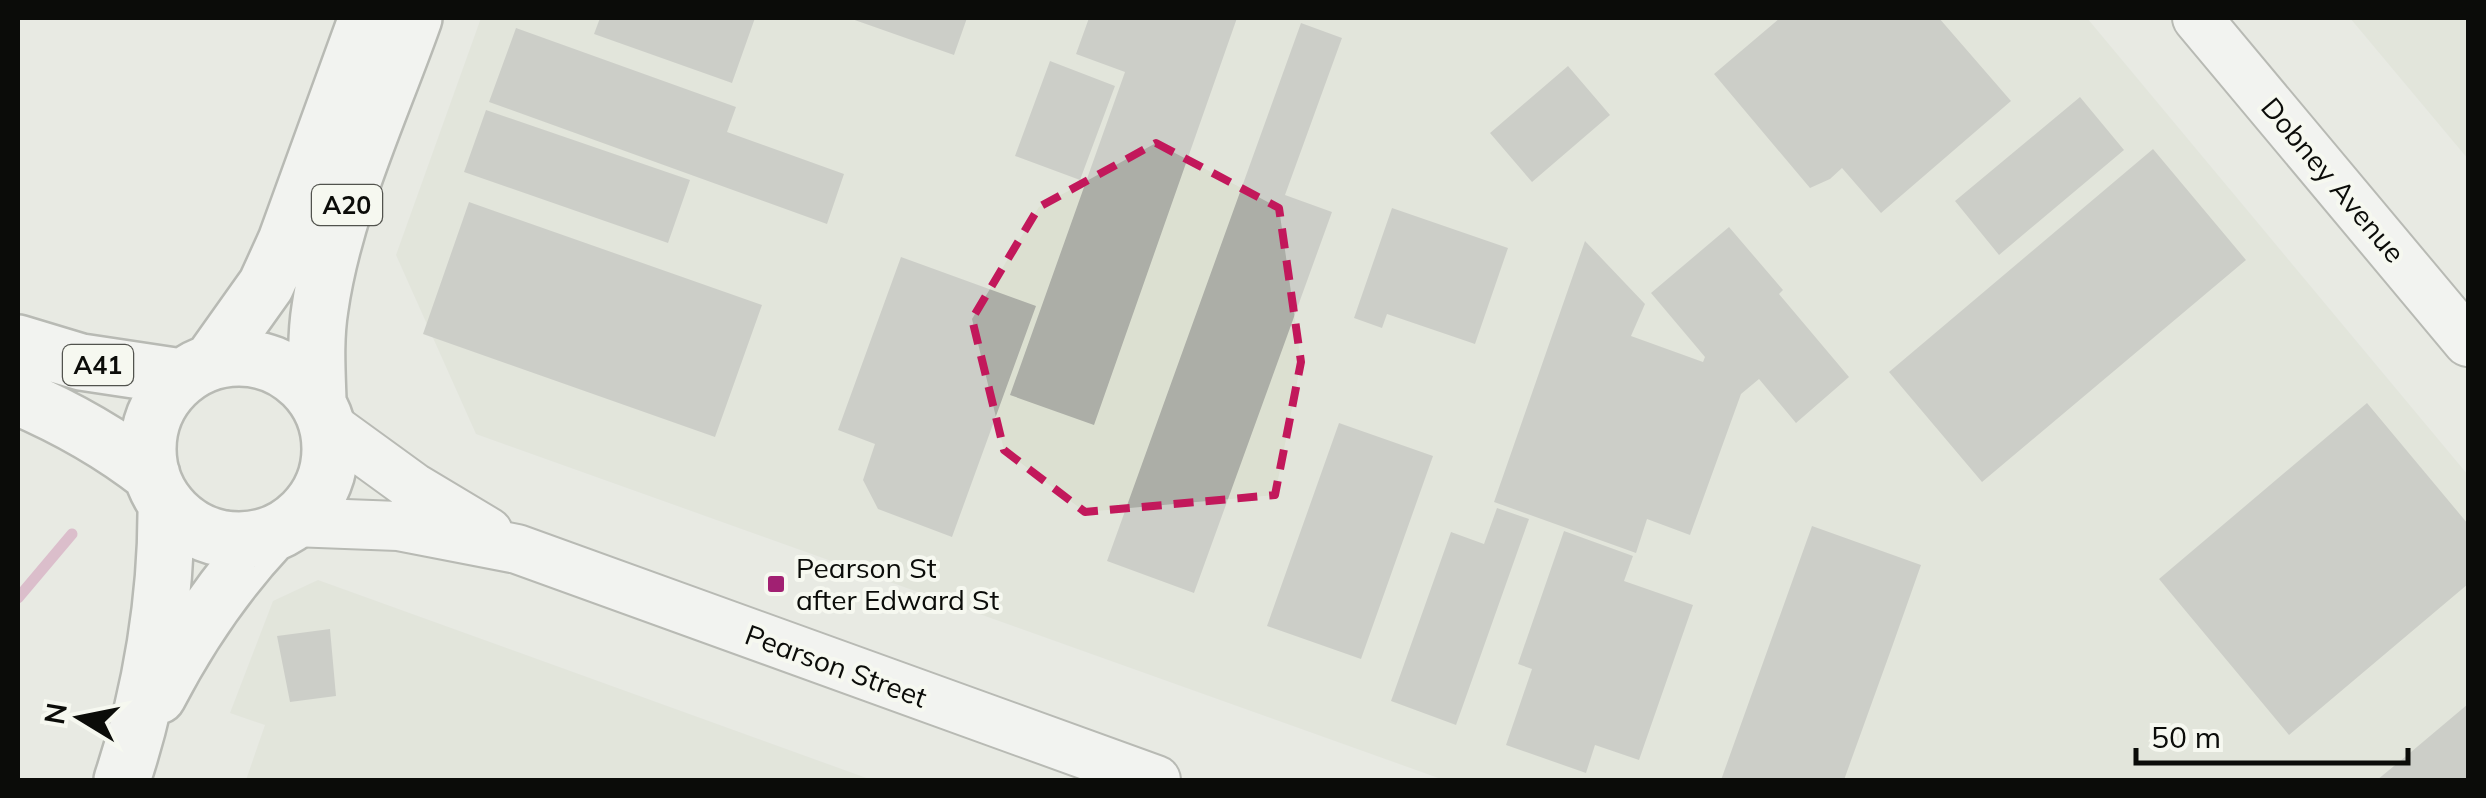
<svg xmlns="http://www.w3.org/2000/svg" width="2486" height="798" font-family="Mulish,sans-serif">
	<style>
		.built { fill: #dce0d1 }
		.lines { fill: none; stroke-linecap: round; stroke-linejoin: round }
		.stream { stroke: #cd8aad; stroke-width: 11 }
		.building { fill: #acaea7 }
		.secondary-casing { stroke: #7f817a; stroke-width: 52 }
		.highway-casing { stroke: #7f817a; stroke-width: 60 }
		.secondary { stroke: #fff; stroke-width: 48 }
		.highway { stroke: #fff; stroke-width: 55 }
		.marked { fill: none; stroke: #c2185b; stroke-width: 8; stroke-dasharray: 20 12; stroke-linejoin: round }
		.poi-dot { fill: #a12072; stroke: #f6f8f0; stroke-width: 4 }
		.labels { text-anchor: middle; stroke-width: 8; stroke-linejoin: round; paint-order: stroke }
		.shield { fill: #f6f8f0; stroke: #52534e; stroke-width: 2.5 }
		.shield-label { font-size: 25px; font-weight: bold; fill: #0b0c09 }
		.street-label { font-size: 28px; fill: #0b0c09; stroke: #f6f8f0 }
		.poi-label { font-size: 28px; fill: #0b0c09; stroke: #f6f8f0; text-anchor: start }
	</style>
	<rect width="100%" height="100%" fill="#e8eae3"/>
	<path class="built" d="M481,18H2087L2468,475V780H1444L476,434L396,255Z
		M2350,18H2468V159Z
		M318,580L872,780H246L265,725L230,713L273,601Z"/>
	<g class="lines">
		<path class="stream" d="M18,598L72,534"/>
	</g>
	<path class="building" d="M600,18H755L732,83L594,34Z
		M849,18H967L954,55Z
		M1089,18H1237L1094,425L1010,395L1125,72L1076,54Z
		M1780,18H1939L2011,101L1881,213L1842,168L1830,179L1810,188L1714,74Z
		M1301,23L1342,38L1285,195L1332,212L1194,593L1107,561Z
		M516,28L736,107L727,132L844,174L827,224L489,102Z
		M1050,61L1115,86L1080,180L1015,156Z
		M1568,66L1610,115L1532,182L1490,133Z
		M2080,97L2124,150L1999,255L1955,201Z
		M486,110L690,180L668,243L464,172Z
		M2153,149L2246,260L1982,482L1889,372Z
		M469,202L762,305L715,437L423,334Z
		M1392,208L1508,248L1475,344L1387,314L1382,328L1354,318Z
		M1729,227L1783,290L1779,294L1849,377L1796,423L1759,379L1741,394L1690,535L1647,519L1636,553L1494,502L1585,241L1645,304L1631,336L1703,362L1705,357L1651,293Z
		M901,257L1036,306L952,537L878,509L863,480L875,444L838,430Z
		M2367,403L2468,524V584L2289,735L2159,579Z
		M1339,423L1433,456L1361,659L1267,626Z
		M1497,508L1529,519L1456,725L1391,701L1451,532L1484,544Z
		M1812,526L1921,565L1892,647L1844,780H1721Z
		M1564,531L1633,556L1624,581L1693,605L1639,760L1595,745L1586,773L1506,745L1532,669L1518,664Z
		M330,629L336,696L290,702L277,636Z
		M2468,704V780H2377L2411,752Z"/>
	<g class="lines">
		<g class="secondary-casing">
			<path id="secondary" d="M2197,18L2468,342
				M329,426L413,487L488,532
				M293,522L398,526L517,549L1156,780"/>
		</g>
		<g class="highway-casing">
			<path id="highway" d="M18,343L81,362L181,377
				M148 449a91 91 0 1 1 182 0a91 91 0 1 1-182 0Z
				M212,361L266,285L286,241L367,18
				M18,397C67,418 110,442 152,475
				M318,400C317,370 315,339 320,308C334,210 381,111 414,18
				M158,696C189,636 224,584 270,535
				M122,780C151,694 167,595 166,504"/>
		</g>
		<use href="#secondary" class="secondary"/>
		<use href="#highway" class="highway"/>
	</g>
	<path d="M0 0H2486V798H0ZM1156,143L1279,208L1301,362L1275,495L1085,512L1004,450L972,319L1039,207Z" fill="#e8eae3" fill-opacity=".55" fill-rule="evenodd"/>
	<path class="marked" d="M1156,143L1279,208L1301,362L1275,495L1085,512L1004,450L972,319L1039,207Z"/>
	<rect class="poi-dot" x="766" y="574" width="20" height="20" rx="5"/>
	<g class="labels">
		<g class="shield">
			<rect x="312" y="185" width="70" height="40" rx="8"/>
			<rect x="63" y="345" width="70" height="40" rx="8"/>
		</g>
		<g class="shield-label">
			<text x="347" y="214">A20</text>
			<text x="98" y="374">A41</text>
		</g>
		<g class="street-label">
			<text transform="translate(2333 180) rotate(50)" y="10">Dobney Avenue</text>
			<text transform="translate(836 666) rotate(20)" y="10">Pearson Street</text>
		</g>
		<g class="poi-label">
			<text x="796" y="578">Pearson St<tspan x="796" dy="32">after Edward St</tspan></text>
		</g>
	</g>
	<rect width="2486" height="798" fill="none" stroke="#0b0c09" stroke-width="40"/>
	<g transform="translate(80 718) rotate(280)" stroke="#f6f8f0" stroke-width="8" paint-order="stroke">
	<path d="M0-8L18 38L0 25L-18 38Z" fill="#0b0c09"/>
	<text y="-15" font-size="28" font-weight="bold" text-anchor="middle" fill="#0b0c09">N</text>
	</g>
	<path d="M2136 748v15h272v-15" fill="none" stroke="#0b0c09" stroke-width="5"/>
	<text x="2151" y="748" font-size="30" fill="#0b0c09" stroke="#f6f8f0" stroke-width="8" paint-order="stroke">50 m</text>
</svg>
